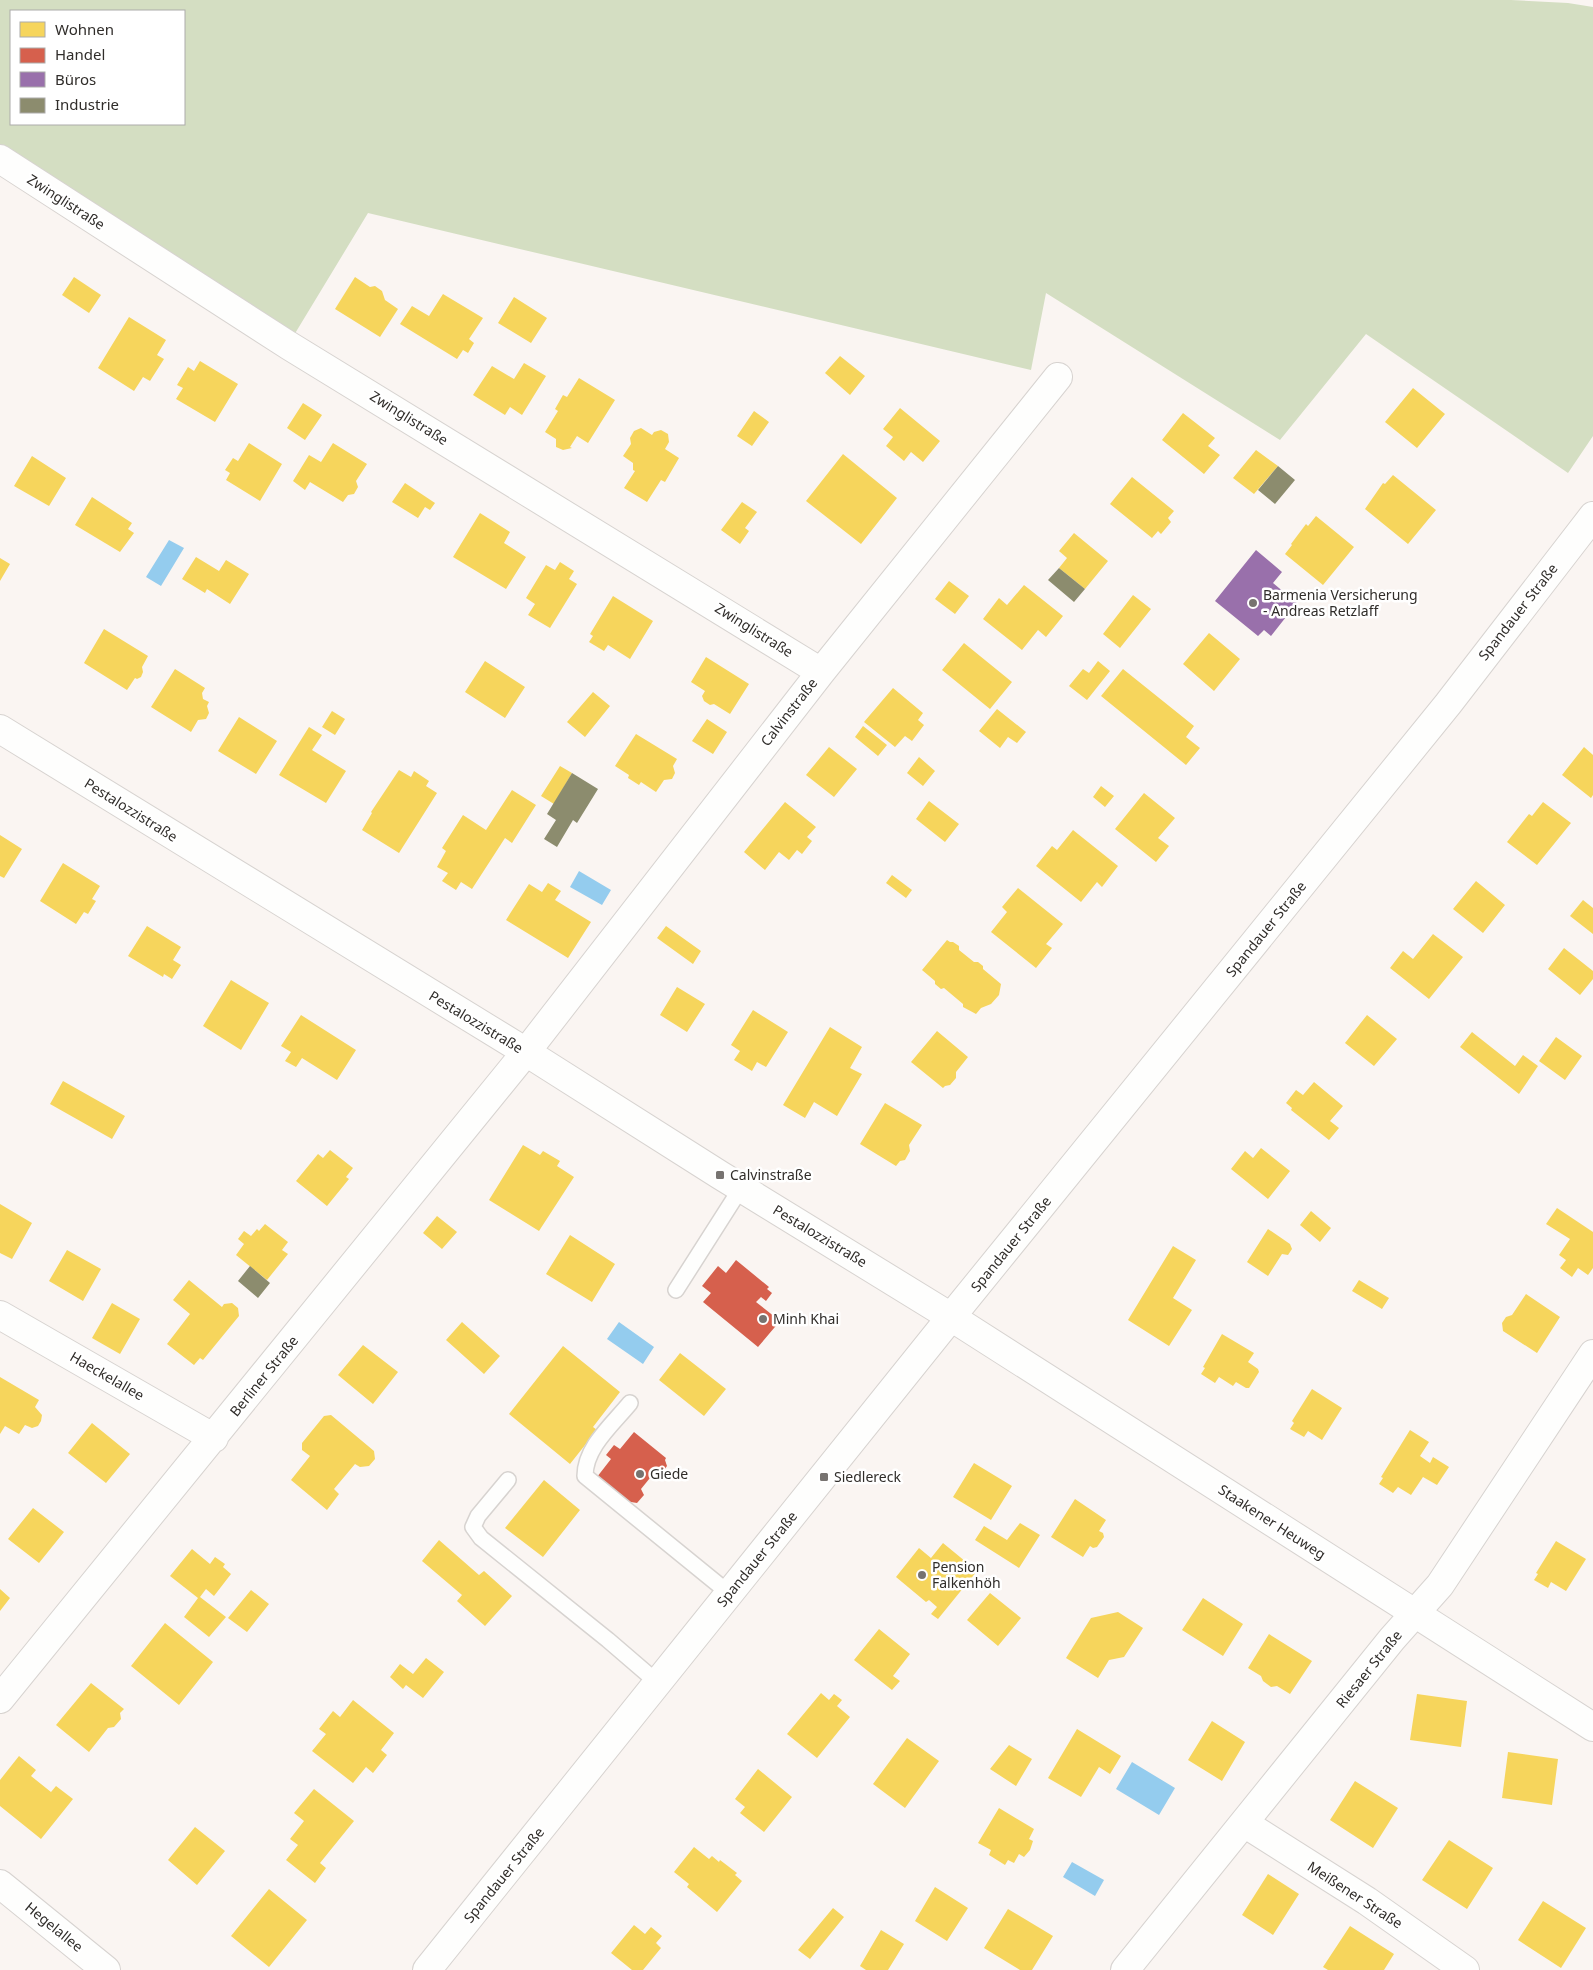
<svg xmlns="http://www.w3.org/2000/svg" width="1593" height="1970" font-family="'Noto Sans',sans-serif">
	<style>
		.green { fill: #d4dec2; fill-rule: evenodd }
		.water { fill: #94ccee }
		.homes { fill: #f6d55c }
		.shops { fill: #d6604d }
		.offices { fill: #9970ab }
		.industry { fill: #8c8c6e }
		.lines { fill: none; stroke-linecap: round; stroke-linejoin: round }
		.lane-casing { stroke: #d7d3d0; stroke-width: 18 }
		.street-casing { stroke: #d7d3d0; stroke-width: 30 }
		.secondary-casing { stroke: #d7d3d0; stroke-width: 30 }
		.lane { stroke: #fefefd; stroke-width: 15 }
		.street { stroke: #fefefd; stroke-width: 28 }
		.secondary { stroke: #fefefd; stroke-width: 28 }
		.poi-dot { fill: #777370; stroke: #fff; stroke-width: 2 }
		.labels { text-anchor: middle; stroke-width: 5; stroke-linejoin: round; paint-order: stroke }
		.street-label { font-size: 14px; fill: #302d2a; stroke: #fff }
		.poi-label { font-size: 14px; fill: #302d2a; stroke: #fff; text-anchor: start }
	</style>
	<rect width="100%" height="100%" fill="#faf5f2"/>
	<path class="green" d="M0,0H1511L1568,3L1593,7V436L1568,473L1366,334L1280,440L1046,293L1031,370L368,213L288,345L0,160ZM11,11H184V124H11Z"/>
	<path class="water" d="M169,540L184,548L161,586L146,577Z
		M579,871L611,890L602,905L570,887Z
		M619,1322L654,1347L643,1364L607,1339Z
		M1132,1762L1175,1788L1159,1815L1116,1789Z
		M1072,1862L1104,1880L1095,1896L1063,1877Z"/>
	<path class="homes" d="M74,277L101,295L89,313L62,295Z
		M355,277L370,287L375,286L382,291L385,300L398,309L380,337L335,309Z
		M443,294L483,318L469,339L474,343L468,353L463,350L457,359L400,324L412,306L429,316Z
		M514,297L547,318L531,343L498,323Z
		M129,317L166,340L157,355L164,359L150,381L143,377L134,391L98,368Z
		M840,356L865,376L850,395L825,373Z
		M200,361L238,384L215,422L176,399L183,388L177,385L188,367L194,371Z
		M524,363L546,376L522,415L510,407L505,415L473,395L492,366L514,379Z
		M579,378L615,400L588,443L577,436L570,447L572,448L563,450L556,447V439L545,432L558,411L555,409L563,395L567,397Z
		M1413,388L1445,414L1417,448L1385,422Z
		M303,403L322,415L305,440L287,428Z
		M900,408L940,441L923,462L911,452L904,461L886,446L893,437L883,429Z
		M754,411L769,422L752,446L737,436Z
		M1183,413L1215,438L1208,446L1220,455L1204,474L1162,440Z
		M641,428L652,435L654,432L661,430L668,434L669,442L665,449L679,458L665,482L661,480L647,502L624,488L635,471L633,470V463L623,456L631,444L630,438L634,431Z
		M249,443L282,464L260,501L226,480L230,473L225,470L233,458L238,461Z
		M333,443L367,464L356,481L358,487L354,494L348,495L343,502L310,482L305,490L293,481L309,455L321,462Z
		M1256,450L1278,466L1254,494L1233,478Z
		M843,454L897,498L861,544L806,501Z
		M32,456L66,478L49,506L14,486Z
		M1393,475L1436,510L1408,544L1365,509L1383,483L1385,484Z
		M1132,477L1174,511L1168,518L1171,522L1161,534L1158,531L1152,538L1110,504Z
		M405,483L435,503L430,510L425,507L418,518L392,502Z
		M92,497L132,523L128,529L134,533L120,552L75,525Z
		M742,502L757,512L745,528L749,531L740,544L721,530Z
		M480,513L510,532L504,543L526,557L506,589L453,557Z
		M1316,516L1354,547L1323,585L1285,554L1292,545L1291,544L1306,524L1308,526Z
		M1074,533L1108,561L1085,589L1059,568L1067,558L1059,551Z
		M196,557L219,571L226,560L249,574L230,604L207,589L205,593L182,579Z
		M0,558L10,564L0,581Z
		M560,562L574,571L569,579L577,584L550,628L528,615L535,604L526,598L546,565L555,570Z
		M949,581L969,596L955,614L935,599Z
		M1024,585L1063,616L1046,637L1038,630L1022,650L983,619L999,598L1007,605Z
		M1133,595L1151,609L1120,648L1103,634Z
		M613,596L653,621L630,659L608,645L604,651L589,642L593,636L590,634Z
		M104,629L148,656L142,667L143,672L141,677L137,679L135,678L127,690L84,663Z
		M1209,633L1240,659L1214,691L1183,664Z
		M964,643L1012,682L990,709L942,670Z
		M706,657L749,684L730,714L714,704L710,705L704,701L702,696L705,691L691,682Z
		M485,661L525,687L505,718L465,692Z
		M1098,661L1110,671L1087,700L1069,686L1083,669L1089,673Z
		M175,669L205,688L202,693L203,699L209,702L207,706L209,713L206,719L198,720L191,732L151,707Z
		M1123,669L1194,726L1186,737L1200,748L1186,765L1101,696Z
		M893,688L923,713L918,720L924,725L912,741L905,736L895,747L864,722Z
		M593,692L610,706L585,737L567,722Z
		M997,709L1026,732L1017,743L1008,737L1000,748L979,731Z
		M332,711L345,719L335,735L322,727Z
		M239,717L277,741L256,774L218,751Z
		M707,719L727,732L713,754L692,741Z
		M863,726L887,745L878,756L855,737Z
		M309,727L322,735L312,750L346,771L326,803L279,775Z
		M636,734L677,759L673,766L675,773L672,779L664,780L656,792L641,782L639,785L628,778L629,775L615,766Z
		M829,747L857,769L834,797L806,775Z
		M1584,747L1593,755V795L1591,798L1562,775Z
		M919,757L935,771L923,786L907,773Z
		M560,766L572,773L554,804L541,796Z
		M399,770L411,777L414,771L429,781L426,786L437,793L399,853L362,830L372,813L371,812Z
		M1101,786L1114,796L1105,807L1093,797Z
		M512,790L536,805L512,843L505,838L472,889L461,882L456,890L442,881L448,873L437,867L446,851L442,848L463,815L486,830Z
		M1144,793L1175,818L1158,838L1169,846L1156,862L1115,829Z
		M929,801L959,824L945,842L916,819Z
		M785,802L816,827L807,837L812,841L802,854L797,850L789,860L779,852L765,870L744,852Z
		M1543,802L1571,823L1537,865L1507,842L1529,814L1532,816Z
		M1073,830L1118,866L1102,887L1097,882L1081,902L1036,866L1052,846L1057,850Z
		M0,835L22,849L4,878L0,876Z
		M63,863L100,886L92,899L96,901L88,914L84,912L76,924L40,901Z
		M892,875L912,890L906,898L886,883Z
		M1476,881L1505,905L1483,933L1453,909Z
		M548,883L561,891L555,900L591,922L568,958L506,920L529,884L542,892Z
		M1018,888L1063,924L1046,944L1052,948L1036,968L991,932L1007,912L1002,907Z
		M1583,900L1593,908V934L1570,916Z
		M147,926L181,947L173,960L181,965L172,979L164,974L163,977L128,956Z
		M666,926L701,951L693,964L657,938Z
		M1433,934L1463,957L1429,999L1390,968L1403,951L1413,959Z
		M947,940L950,942H953L959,946V950L974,962H978L983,966V969L1001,984L999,995L991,1004L981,1008L976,1014L963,1007V1004L944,988L941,989L935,984V981L922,970Z
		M1564,948L1593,971V979L1580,995L1548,969Z
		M231,980L269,1003L241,1050L203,1026Z
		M677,987L705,1004L687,1032L660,1015Z
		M753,1010L788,1032L766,1067L757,1062L752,1071L734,1060L740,1051L731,1045Z
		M301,1015L356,1050L337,1080L302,1058L296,1067L285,1061L291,1052L281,1046Z
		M1367,1015L1397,1039L1374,1066L1345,1043Z
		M830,1027L862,1047L850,1068L862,1074L837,1116L814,1102L805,1118L783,1105Z
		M937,1031L968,1057L956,1072V1078L950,1085L945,1086L943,1088L911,1062Z
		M1472,1032L1515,1066L1523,1055L1538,1066L1519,1094L1460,1047Z
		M1556,1037L1582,1056L1565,1080L1539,1061Z
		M63,1081L125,1116L112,1139L50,1104Z
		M1314,1082L1343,1106L1330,1121L1339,1128L1329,1140L1291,1110L1292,1108L1286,1103L1296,1090L1303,1095Z
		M885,1103L922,1125L909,1145L910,1151L905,1160L900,1161L896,1166L860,1144Z
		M523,1145L540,1155L543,1151L560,1161L557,1166L574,1177L539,1231L489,1200Z
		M1261,1148L1290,1171L1268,1199L1231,1169L1245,1151L1253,1158Z
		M330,1150L353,1168L346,1177L349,1179L327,1206L296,1181L318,1154L323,1158Z
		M0,1204L32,1223L12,1259L0,1253Z
		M1557,1208L1593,1232V1268L1588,1275L1578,1268L1572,1277L1560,1268L1566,1260L1559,1255L1570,1239L1546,1224Z
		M1311,1211L1331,1228L1320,1242L1300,1225Z
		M437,1216L457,1232L442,1249L423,1233Z
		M265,1224L288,1242L282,1250L288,1254L267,1280L236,1255L244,1244L238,1239L244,1231L251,1236L257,1229L259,1231Z
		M1268,1229L1290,1244L1292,1249L1288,1255L1282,1254L1268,1276L1247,1262Z
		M570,1235L615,1264L592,1302L546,1274Z
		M1173,1246L1196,1260L1173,1298L1192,1310L1169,1346L1128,1320Z
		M67,1250L101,1269L83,1301L49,1281Z
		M189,1280L222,1307L224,1304L232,1303L238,1308L239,1316L203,1360L200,1358L194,1365L167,1344L190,1314L173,1300Z
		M1359,1280L1389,1298L1382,1309L1352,1291Z
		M1526,1294L1560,1317L1537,1353L1503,1331L1502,1323L1506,1317L1512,1315Z
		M112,1303L140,1319L120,1354L92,1338Z
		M462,1322L500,1356L484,1374L446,1340Z
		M1222,1334L1254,1353L1248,1362L1258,1369L1259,1372L1249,1388H1246L1236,1382L1233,1386L1219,1377L1215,1383L1201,1374L1205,1368L1203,1367Z
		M363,1345L398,1372L373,1404L338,1375Z
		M563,1346L620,1392L593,1427L597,1430L570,1464L509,1414Z
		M680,1353L726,1389L704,1416L659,1380Z
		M0,1377L39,1400L35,1407L42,1415L41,1421L38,1426L32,1428L25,1425L19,1434L5,1426L0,1434Z
		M1312,1389L1342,1408L1322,1440L1308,1431L1304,1437L1290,1429L1294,1423L1292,1421Z
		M331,1415L374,1451L375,1459L369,1466L360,1467L355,1464L334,1489L339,1494L327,1510L291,1480L310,1456L302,1450V1443L324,1416Z
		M92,1423L130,1454L106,1483L68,1453Z
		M1410,1430L1429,1442L1420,1456L1430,1463L1433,1457L1449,1467L1437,1485L1423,1477L1411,1495L1398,1487L1393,1493L1379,1484L1383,1478L1381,1477Z
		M974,1463L1012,1486L991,1520L953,1497Z
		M544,1480L580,1510L543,1557L505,1528Z
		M1075,1499L1106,1520L1099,1531L1103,1533L1104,1537L1097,1547L1093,1548L1090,1546L1083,1557L1051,1537Z
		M33,1508L64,1532L39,1563L8,1539Z
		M1020,1523L1040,1535L1019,1568L975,1540L984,1526L1007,1540Z
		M439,1540L479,1575L484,1571L512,1596L485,1626L457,1601L462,1595L422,1561Z
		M1556,1541L1586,1559L1566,1591L1551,1582L1548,1588L1534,1580L1538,1574L1536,1573Z
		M943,1543L977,1571L938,1619L931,1614L937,1607L929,1600L926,1602L896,1577L919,1548L931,1558Z
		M192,1549L210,1564L215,1557L225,1564L223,1567L231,1574L214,1596L206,1589L200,1597L226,1617L209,1637L184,1617L198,1598L170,1576Z
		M0,1589L10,1598L0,1611Z
		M251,1590L269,1604L247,1632L228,1618Z
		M990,1593L1021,1618L998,1646L967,1620Z
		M1203,1598L1243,1624L1223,1656L1182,1630Z
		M1118,1612L1143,1628L1124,1657L1109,1660L1098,1678L1066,1658L1091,1618Z
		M165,1623L213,1662L179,1705L131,1666Z
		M879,1629L910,1654L893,1676L900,1681L892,1690L854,1660Z
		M1269,1634L1312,1661L1290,1694L1277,1686L1271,1687L1263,1681L1261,1676L1248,1668Z
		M426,1658L444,1672L423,1698L406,1685L403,1689L390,1677L400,1664L413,1674Z
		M91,1683L124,1709L120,1713L121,1719L114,1727L108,1728L89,1752L56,1725Z
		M821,1693L829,1700L834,1694L842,1700L837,1706L850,1717L817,1758L787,1734Z
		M1417,1694L1467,1701L1461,1747L1410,1740Z
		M353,1700L394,1733L381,1750L387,1755L373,1773L366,1767L353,1783L312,1751L326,1734L319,1729L333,1711L340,1717Z
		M1212,1721L1245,1742L1222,1781L1188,1760Z
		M1077,1729L1121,1756L1110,1774L1099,1767L1081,1797L1048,1778Z
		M907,1738L939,1761L905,1808L873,1784Z
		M1009,1745L1032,1759L1016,1786L990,1769Z
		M1508,1752L1558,1759L1552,1805L1502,1798Z
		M19,1756L36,1770L31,1776L51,1792L56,1786L73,1799L41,1839L0,1806V1780Z
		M758,1769L792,1797L764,1832L740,1813L745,1807L735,1799Z
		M1355,1781L1398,1808L1373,1848L1330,1820Z
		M314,1789L354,1821L320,1863L326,1868L315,1883L286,1860L298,1845L290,1839L304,1821L294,1813Z
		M999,1808L1034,1829L1029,1839L1033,1841L1030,1850L1024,1857L1019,1854L1014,1863L1008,1860L1005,1865L989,1855L991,1850L978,1843Z
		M195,1827L225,1851L197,1885L168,1860Z
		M1449,1840L1493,1868L1467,1909L1422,1880Z
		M694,1847L709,1859L712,1856L719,1862L720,1860L737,1873L735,1875L742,1881L717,1912L687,1887L689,1884L674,1872Z
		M1268,1874L1299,1894L1273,1935L1242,1915Z
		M935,1887L968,1908L947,1941L915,1921Z
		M269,1889L307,1920L269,1967L231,1936Z
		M1543,1901L1586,1928L1561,1968L1518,1940Z
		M833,1908L844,1917L810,1959L798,1950Z
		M1008,1909L1053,1936L1032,1970H1020L984,1948Z
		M634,1925L645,1934L651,1927L662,1936L656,1943L661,1948L643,1970H632L611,1953Z
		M1350,1926L1394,1954L1384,1970H1328L1323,1967Z
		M881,1930L904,1944L888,1970H866L860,1966Z"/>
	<path class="shops" d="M736,1260L769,1287L767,1289L772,1293L766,1301L761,1297L756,1302L780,1321L758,1347L703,1302L711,1293L702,1286L718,1266L726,1273Z
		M634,1432L666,1458L665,1460L667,1466L661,1474L657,1475L654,1473L641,1489L644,1495L637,1503L631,1502L630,1503L597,1477L611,1459L606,1455L614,1445L620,1449Z"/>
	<path class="offices" d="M1256,550L1282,572L1273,583L1297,603L1271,636L1264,630L1258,636L1215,601Z"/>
	<path class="industry" d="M1278,466L1295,480L1275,504L1258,490Z
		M1059,568L1085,589L1074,602L1048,580Z
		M572,773L598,789L577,823L573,820L557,847L544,839L556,820L547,814Z
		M250,1266L270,1283L258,1298L238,1281Z"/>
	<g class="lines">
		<g class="lane-casing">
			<path id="lane" d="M676,1290L741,1188
				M630,1403C613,1424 585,1447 585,1476L730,1594
				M508,1480L478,1516L473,1527L481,1538L608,1640L658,1683"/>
		</g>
		<g class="street-casing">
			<path id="street" d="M0,159L288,345L821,672
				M0,729L526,1052L720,1175L951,1317L1593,1727
				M0,1315L214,1438
				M0,1699L526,1052L821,672L1058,377
				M1244,1823L1367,1901L1465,1970
				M0,1884L106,1970
				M1125,1970L1392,1639L1440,1585L1593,1354"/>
		</g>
		<g class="secondary-casing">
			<path id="secondary" d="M427,1970L951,1317L1448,704L1593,516"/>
		</g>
		<use href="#lane" class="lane"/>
		<use href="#street" class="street"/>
		<use href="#secondary" class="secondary"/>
	</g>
	<g class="poi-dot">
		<circle cx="1253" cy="603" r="5"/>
		<rect x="715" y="1170" width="10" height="10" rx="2.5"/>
		<circle cx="763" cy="1319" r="5"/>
		<circle cx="640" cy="1474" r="5"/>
		<rect x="819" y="1472" width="10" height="10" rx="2.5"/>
		<circle cx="922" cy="1575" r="5"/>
	</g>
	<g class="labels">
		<g class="street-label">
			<text transform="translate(66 202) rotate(33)" y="5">Zwinglistraße</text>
			<text transform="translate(409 418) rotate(32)" y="5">Zwinglistraße</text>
			<text transform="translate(1518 612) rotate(-52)" y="5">Spandauer Straße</text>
			<text transform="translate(754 630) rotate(32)" y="5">Zwinglistraße</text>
			<text transform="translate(789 712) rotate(-52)" y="5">Calvinstraße</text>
			<text transform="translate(131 810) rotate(32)" y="5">Pestalozzistraße</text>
			<text transform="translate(1266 929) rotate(-51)" y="5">Spandauer Straße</text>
			<text transform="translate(476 1022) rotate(31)" y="5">Pestalozzistraße</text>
			<text transform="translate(820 1236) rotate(31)" y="5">Pestalozzistraße</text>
			<text transform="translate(1011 1244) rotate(-51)" y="5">Spandauer Straße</text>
			<text transform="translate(107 1376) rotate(30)" y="5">Haeckelallee</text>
			<text transform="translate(264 1376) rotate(-51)" y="5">Berliner Straße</text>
			<text transform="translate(1272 1522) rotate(33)" y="5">Staakener Heuweg</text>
			<text transform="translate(757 1559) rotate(-51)" y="5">Spandauer Straße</text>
			<text transform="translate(1369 1669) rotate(-51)" y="5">Riesaer Straße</text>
			<text transform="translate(504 1875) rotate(-51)" y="5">Spandauer Straße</text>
			<text transform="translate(1355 1895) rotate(33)" y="5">Meißener Straße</text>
			<text transform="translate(54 1927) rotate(39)" y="5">Hegelallee</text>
		</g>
		<g class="poi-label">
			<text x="1263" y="600">Barmenia Versicherung<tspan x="1263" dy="16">- Andreas Retzlaff</tspan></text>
			<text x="730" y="1180">Calvinstraße</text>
			<text x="773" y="1324">Minh Khai</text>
			<text x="650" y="1479">Giede</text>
			<text x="834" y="1482">Siedlereck</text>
			<text x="932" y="1572">Pension<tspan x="932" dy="16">Falkenhöh</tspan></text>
		</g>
	</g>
	<rect x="10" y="10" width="175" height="115" fill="#ffffff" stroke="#acabaa"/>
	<rect x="20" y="22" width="25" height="15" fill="#f6d55c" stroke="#acabaa"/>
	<text x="55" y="35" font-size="15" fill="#302d2a">Wohnen</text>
	<rect x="20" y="48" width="25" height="15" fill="#d6604d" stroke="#acabaa"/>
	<text x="55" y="60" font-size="15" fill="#302d2a">Handel</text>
	<rect x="20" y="72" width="25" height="15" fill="#9970ab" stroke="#acabaa"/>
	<text x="55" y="85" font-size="15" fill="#302d2a">Büros</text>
	<rect x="20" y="98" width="25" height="15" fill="#8c8c6e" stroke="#acabaa"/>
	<text x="55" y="110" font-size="15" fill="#302d2a">Industrie</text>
</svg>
